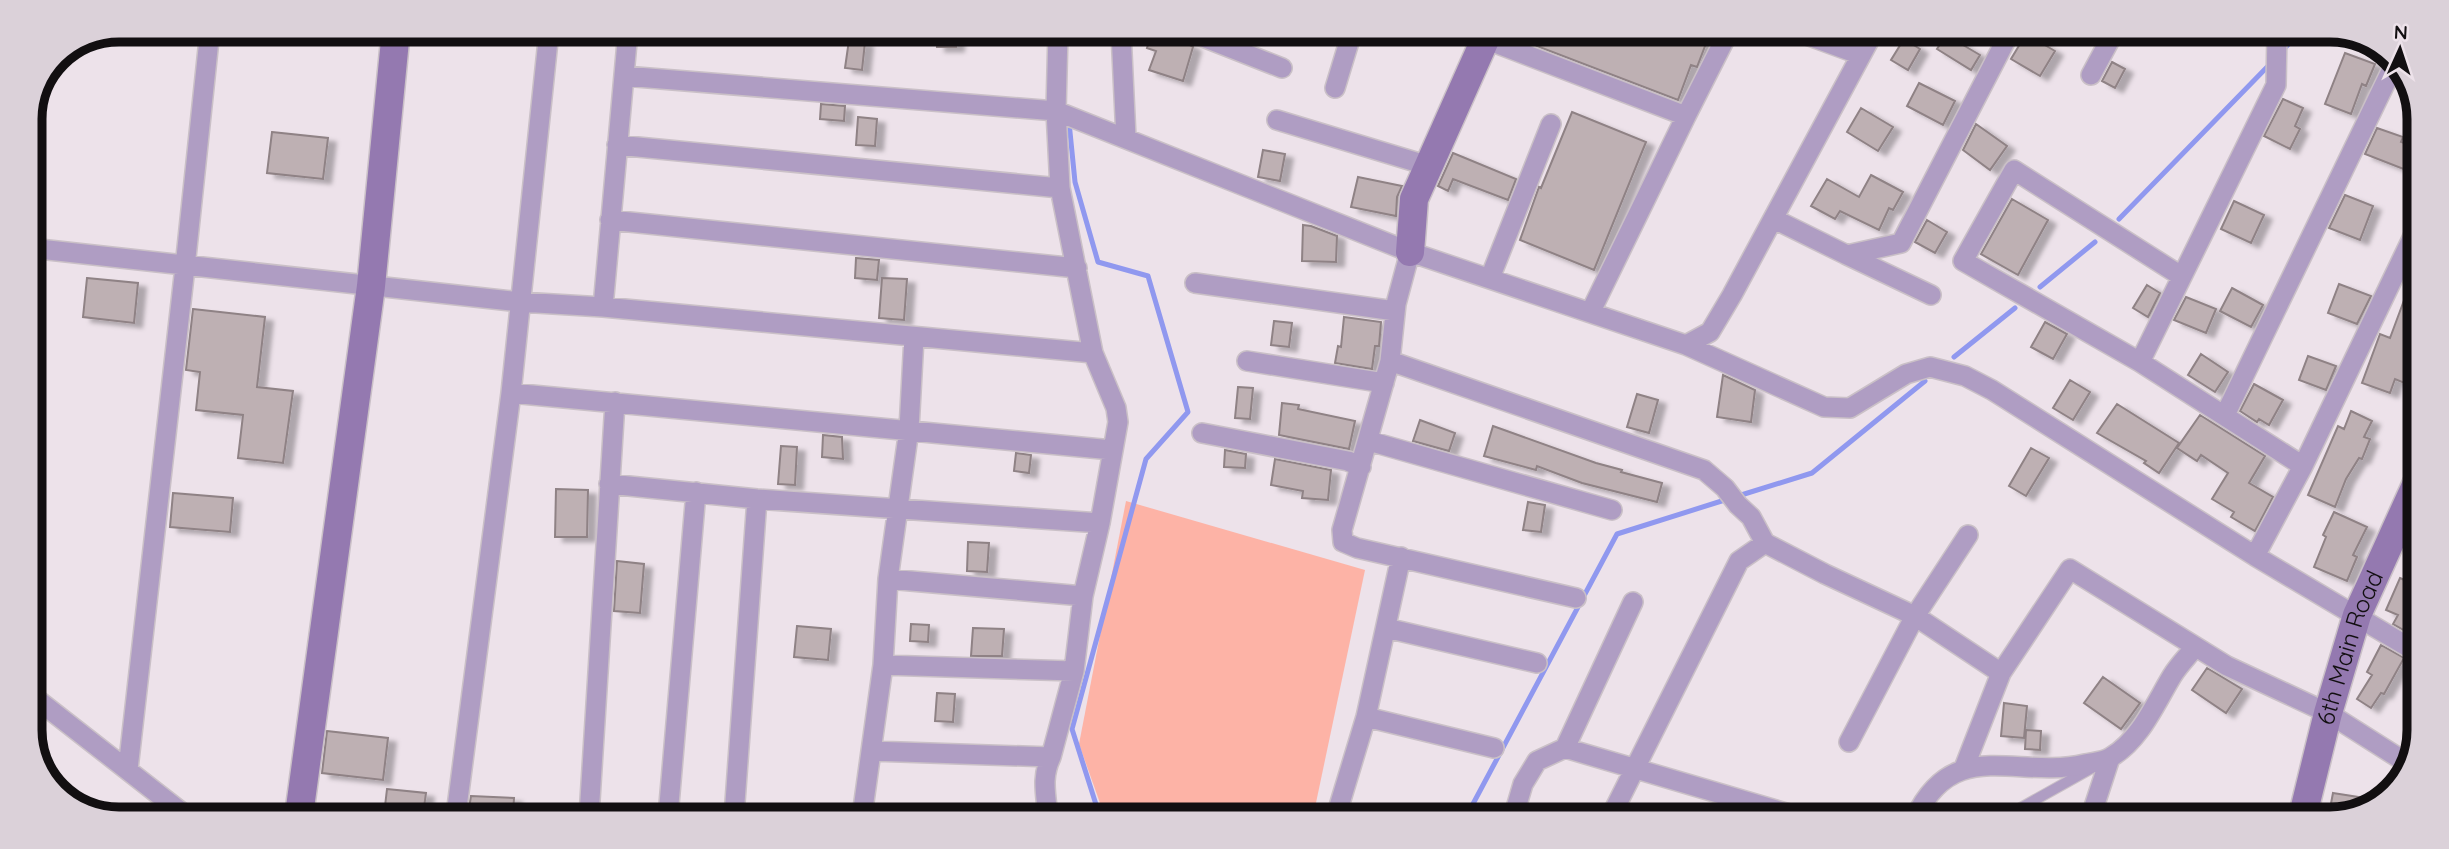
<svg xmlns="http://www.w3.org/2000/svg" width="2449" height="849" font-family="Quicksand,sans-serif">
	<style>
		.green { fill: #fdb3a6 }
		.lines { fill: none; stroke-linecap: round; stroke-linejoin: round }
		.stream { stroke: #9098ef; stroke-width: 5 }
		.building { fill: #beb0b3; stroke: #8f8285; stroke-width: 2; filter: url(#shadow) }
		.lane-casing { stroke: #cac0c7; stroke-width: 12 }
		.street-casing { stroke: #cac0c7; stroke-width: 22 }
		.secondary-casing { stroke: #cac0c7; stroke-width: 31 }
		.lane { stroke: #af9dc3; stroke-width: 10 }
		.street { stroke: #af9dc3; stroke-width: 19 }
		.secondary { stroke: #9479b0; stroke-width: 28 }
		.labels { text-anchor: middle; stroke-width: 5; stroke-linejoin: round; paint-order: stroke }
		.street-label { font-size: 24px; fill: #120f11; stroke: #ede2ea }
		.rim { fill: none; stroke: #120f11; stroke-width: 9 }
	</style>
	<defs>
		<filter id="shadow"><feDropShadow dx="8" dy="4.5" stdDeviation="2" flood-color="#0004"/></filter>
	</defs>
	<rect width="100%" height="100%" fill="#ede2ea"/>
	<path class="green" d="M1126,501L1365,570L1313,817H1105L1079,744Z"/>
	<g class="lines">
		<path class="stream" d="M2283,50L2298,34
			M1069,122L1075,182L1098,262L1148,276L1188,412L1146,459L1072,729L1100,817
			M2119,219L2272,62
			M2040,287L2095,242
			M1954,357L2015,308
			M1738,496L1812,473L1925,381
			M1466,817L1617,534L1728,499"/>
	</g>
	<path class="building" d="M938,31H957L956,47H937Z
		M1152,32L1178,33L1181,40L1193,47L1183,81L1149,70L1156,51L1147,48Z
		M1533,33H1710L1697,67L1691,65L1678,100L1529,43Z
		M2026,34L2055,51L2040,76L2011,59Z
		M1946,35L1980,55L1971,70L1937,49Z
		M1904,39L1920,49L1908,70L1891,60Z
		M849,40L865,42L862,70L845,68Z
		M2345,53L2375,64L2366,86L2362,84L2351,114L2325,104Z
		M2112,62L2125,69L2115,88L2102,81Z
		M1919,83L1955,101L1943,125L1907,106Z
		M2283,99L2303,108L2295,126L2300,129L2290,149L2264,136Z
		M821,104L845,106L844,121L820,119Z
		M1861,108L1893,127L1878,151L1847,132Z
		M1572,112L1646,142L1594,270L1520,240L1539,187L1541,188Z
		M858,117L877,119L875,146L856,145Z
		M1976,124L2007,146L1990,170L1963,150Z
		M2377,128L2403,137L2401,142L2419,148V175L2365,154Z
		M272,132L328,138L323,179L267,173Z
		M1263,150L1285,154L1280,181L1258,177Z
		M1453,153L1516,179L1508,200L1453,179L1448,191L1438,186Z
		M1871,175L1903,192L1893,210L1889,208L1879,230L1840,211L1835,219L1811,206L1827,179L1859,197Z
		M1358,177L1402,186L1397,197L1396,216L1351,207Z
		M2345,195L2373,206L2360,240L2329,228Z
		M2012,199L2048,220L2018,275L1981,254Z
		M2234,201L2264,215L2251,243L2221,229Z
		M1927,220L1947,232L1935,253L1915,242Z
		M1303,225L1311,226L1337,236L1336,262L1302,261Z
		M856,258L879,260L877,280L855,278Z
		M2416,268L2417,388L2395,379L2390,393L2362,383L2380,334L2390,338Z
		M87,278L138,283L134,323L83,317Z
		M882,278L907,279L904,320L879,318Z
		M2339,284L2371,296L2357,324L2328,313Z
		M2147,285L2160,293L2148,317L2133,308Z
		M2232,288L2263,305L2251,327L2220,311Z
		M2186,297L2216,309L2206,333L2174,320Z
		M193,309L265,317L257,387L293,391L283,463L238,458L243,415L196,410L200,372L186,370Z
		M1344,317L1381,322L1379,346H1375L1372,369L1335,363L1338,346L1341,347Z
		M1274,321L1292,323L1289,347L1271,345Z
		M2045,322L2067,334L2053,359L2031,347Z
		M2201,354L2228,372L2215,392L2188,375Z
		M2308,356L2336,366L2326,390L2299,380Z
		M1723,375L1755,390L1751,422L1717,417Z
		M2070,380L2090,392L2073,420L2053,408Z
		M2254,384L2283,400L2269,425L2259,419L2257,422L2240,411Z
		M1238,387L1253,388L1250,419L1235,418Z
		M1637,394L1658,400L1649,433L1627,427Z
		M1282,403L1299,405L1298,409L1355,421L1349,449L1279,435Z
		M2117,404L2179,443L2159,473L2144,463L2146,461L2097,433Z
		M2351,411L2372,421L2364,437L2370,439L2362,459L2359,458L2346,479L2335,507L2308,495L2338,426L2344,429Z
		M2200,415L2265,456L2249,483L2273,497L2255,531L2231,517L2234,512L2212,499L2228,473L2201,455L2197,461L2177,448Z
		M1420,420L1455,433L1449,451L1413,441Z
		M1493,426L1596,463L1622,470L1621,472L1662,483L1657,502L1582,483L1537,466L1536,470L1484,456Z
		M823,435L842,437L843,459L822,457Z
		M781,446L797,447L795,485L778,484Z
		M2031,448L2049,458L2026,496L2009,486Z
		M1225,450L1246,454L1245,468L1224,467Z
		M1016,453L1031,455L1029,473L1014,471Z
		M1275,459L1331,470L1328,500L1302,498L1303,491L1271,485Z
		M556,489L588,490L587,537H555Z
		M173,493L233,498L230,532L170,527Z
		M1528,502L1545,505L1541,532L1523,530Z
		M2334,512L2367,527L2353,555L2357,557L2347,581L2314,567L2326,537L2323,535Z
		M968,542L989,543L987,572L967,571Z
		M617,561L644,564L640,613L614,611Z
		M2400,578L2416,585V617L2409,633L2393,624L2398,615L2386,610Z
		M911,624L929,625L928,642L910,641Z
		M797,626L831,629L828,660L794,657Z
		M973,628L1004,629L1002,656H971Z
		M2381,645L2404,658L2384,694L2381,693L2371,708L2357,699L2372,675L2367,672Z
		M2207,668L2242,689L2226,713L2192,690Z
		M2103,677L2140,703L2121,729L2084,703Z
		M937,693L955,694L953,722L935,721Z
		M2004,703L2027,706L2024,738L2001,736Z
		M2026,730L2041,731L2040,750L2025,749Z
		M327,731L388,738L383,780L322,773Z
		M387,789L426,793L423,815H384Z
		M2333,793L2384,801L2340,816L2329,814Z
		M471,796L514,798L513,816L468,815Z"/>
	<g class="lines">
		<g class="lane-casing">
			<path id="lane" d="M2009,819L2017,810L2092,768"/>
		</g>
		<g class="street-casing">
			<path id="street" d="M1121,32L1126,138
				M1190,32L1282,68
				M1469,33L1686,116L1591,311
				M1801,33L1861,55
				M2091,75L2113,34
				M624,76L1056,111L1410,252
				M1335,88L1352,32
				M1686,116L1728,33
				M1277,120L1429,166
				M617,145L1060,188
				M1774,219L1847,255L1901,243L2009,34
				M610,220L1077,268
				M30,248L520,302L603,307L1093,353
				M1847,255L1931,295
				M1490,278L1551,124
				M1195,283L1395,311
				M603,307L628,31
				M1686,345L1824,407L1850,408L1906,374L1930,367L1965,376L1992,390L2255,556L2415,651
				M1247,361L1384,383
				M1390,361L1704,470L1725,488L1738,505L1751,517L1765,543
				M2140,362L1963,261L2014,170L2181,276
				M511,393L1112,450
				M2225,415L2396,61
				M1202,433L1348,461L1361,467
				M1369,441L1612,510
				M2303,466L2418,226
				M609,484L757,499L1100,523
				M2255,556L2303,466L2140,362L2276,85L2277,34
				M888,579L1083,596
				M1576,598L1357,548L1343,542L1342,530L1390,361L1396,304L1410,252L1686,345L1710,332L1732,295L1873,33
				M1633,602L1565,748L1803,818
				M1386,628L1537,663
				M883,665L1074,671
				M2001,673L2070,569L2227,666L2328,713L2410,765
				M30,694L185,815
				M1366,717L1494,748
				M1849,742L1915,616L1968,535
				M871,751L1051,757L1074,671L1083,596L1100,523L1118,422L1116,408L1093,353L1060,188L1056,111L1058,32
				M128,769L185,267L210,30
				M456,815L511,393L549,31
				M589,816L615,402
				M668,816L696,492
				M734,816L757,499
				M862,816L883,665L888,579L909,429L914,337
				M1048,817C1046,794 1041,778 1051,757
				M1359,817L1337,813L1366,717L1401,557
				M1513,818L1523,784L1537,761L1565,748
				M1610,818L1739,561L1765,543L1825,574L1915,616L2001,673L1964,768
				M1915,818C1954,735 2017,780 2085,764C2093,762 2104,762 2111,757C2140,740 2155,704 2172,676C2178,666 2187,657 2195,647
				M2090,819L2110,758"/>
		</g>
		<g class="secondary-casing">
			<g id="secondary">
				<path d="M1410,252L1414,199L1488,33"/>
				<path d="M299,815L371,286L396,30"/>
				<path id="s1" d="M2302,819L2328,713L2357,615L2417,483"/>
			</g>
		</g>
		<use href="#lane" class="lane"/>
		<use href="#street" class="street"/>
		<use href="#secondary" class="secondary"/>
	</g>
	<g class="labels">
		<g class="street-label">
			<text dy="8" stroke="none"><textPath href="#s1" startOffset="178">6th Main Road</textPath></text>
		</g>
	</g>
	<path d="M0 0H2449V849H0ZM119 42H2330A77 77 0 0 1 2407 119V730A77 77 0 0 1 2330 807H119A77 77 0 0 1 42 730V119A77 77 0 0 1 119 42Z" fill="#dbd1d9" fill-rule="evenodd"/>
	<path class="rim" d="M119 42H2330A77 77 0 0 1 2407 119V730A77 77 0 0 1 2330 807H119A77 77 0 0 1 42 730V119A77 77 0 0 1 119 42Z"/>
	<g transform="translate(2400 49) rotate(3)" stroke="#ede2ea" stroke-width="5" paint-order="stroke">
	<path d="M0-5L12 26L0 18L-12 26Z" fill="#120f11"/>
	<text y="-10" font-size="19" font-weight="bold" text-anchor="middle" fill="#120f11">N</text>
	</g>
</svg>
